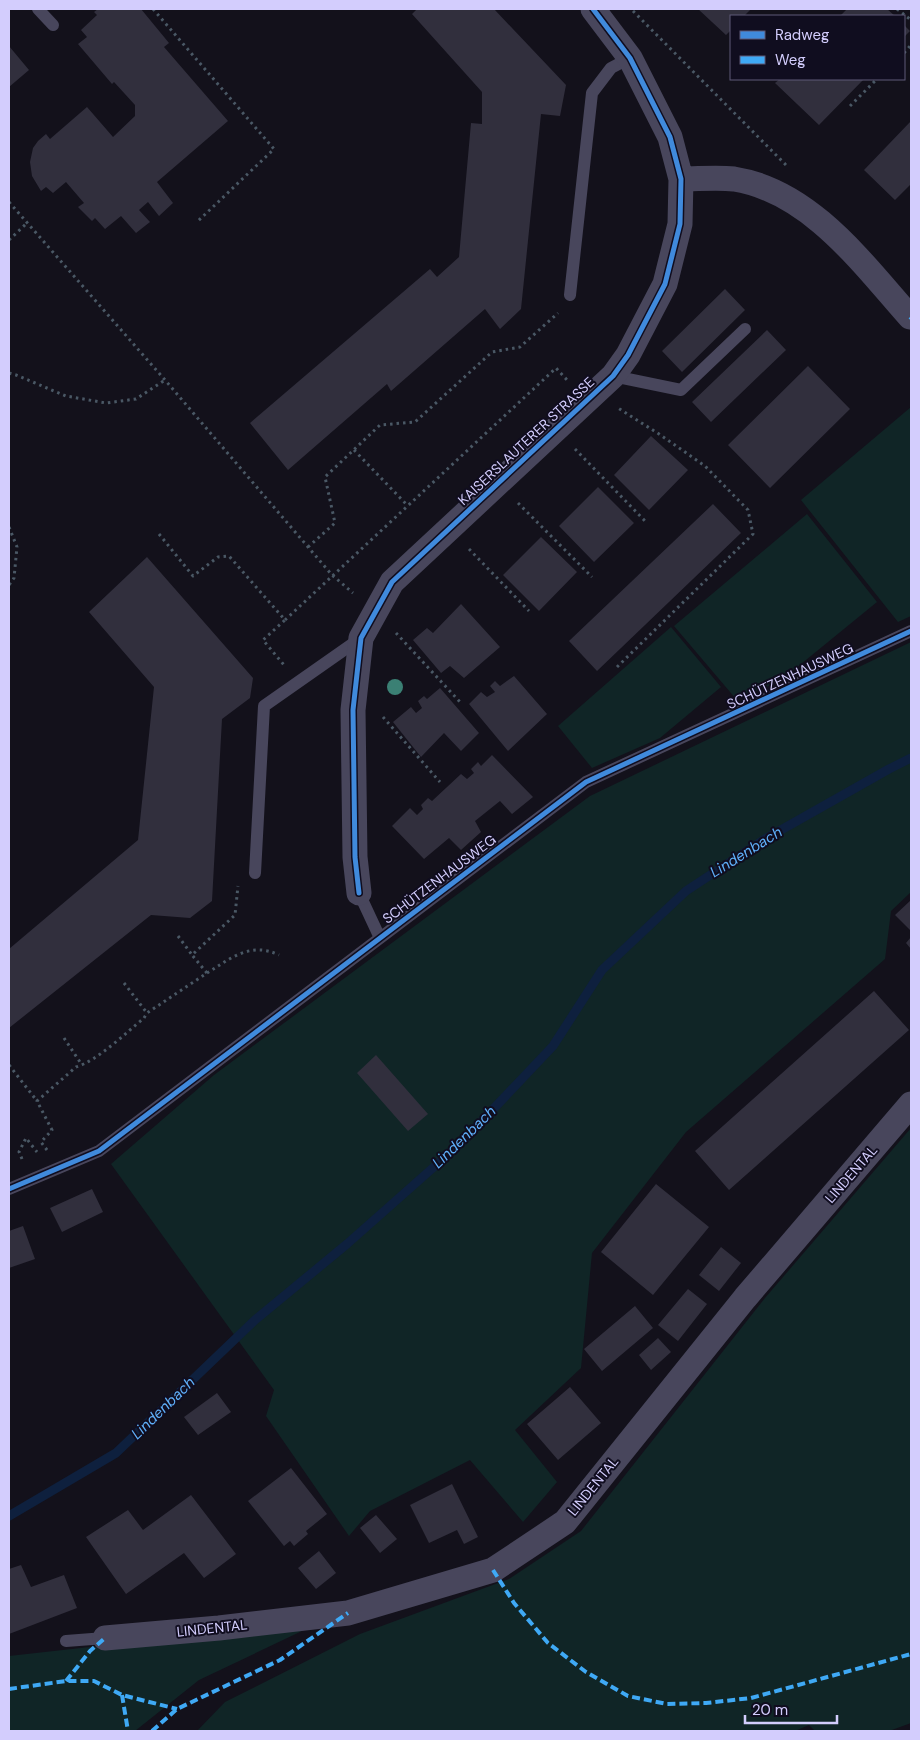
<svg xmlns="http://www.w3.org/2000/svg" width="920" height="1740" font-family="'DM Sans',sans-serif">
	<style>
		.green { fill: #102526 }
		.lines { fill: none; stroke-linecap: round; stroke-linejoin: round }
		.stream { stroke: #0e203e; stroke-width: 9 }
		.building { fill: #312f3d }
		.path { stroke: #4a5865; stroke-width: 3; stroke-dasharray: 2.5 4; stroke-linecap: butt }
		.service { stroke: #48465c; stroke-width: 12 }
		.minor { stroke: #48465c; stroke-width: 25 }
		.quiet { stroke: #3fa9f5; stroke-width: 4; stroke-dasharray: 8 4; stroke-linecap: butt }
		.cycleway-casing { stroke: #100d1f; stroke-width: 8 }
		.cycleway { stroke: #408adc; stroke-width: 5 }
		.tree { fill: #3b8074 }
		.labels { text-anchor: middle; stroke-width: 4; stroke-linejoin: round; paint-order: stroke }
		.street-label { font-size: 14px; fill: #d3cdfd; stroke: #100d1f }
		.water-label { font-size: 15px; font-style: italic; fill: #5faff9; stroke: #100d1f }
	</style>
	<rect width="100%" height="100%" fill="#13111b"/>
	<path class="green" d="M911,407V616L898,622L801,500Z
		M807,514L877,602L779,682L736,699L674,626Z
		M671,627L721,687L660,738L592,768L558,726Z
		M911,642V892L891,911L885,959L686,1132L592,1253L581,1368L515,1430L557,1482L523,1522L470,1460L370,1511L349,1536L266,1416L274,1390L111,1164L214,1075L590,796Z
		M911,1128V1723L889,1731H815L809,1725L795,1731H197L225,1702L360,1634L509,1579L581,1531L765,1298Z
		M323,1621L199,1680L135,1731H9V1656Z"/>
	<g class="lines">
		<path class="stream" d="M9,1516L116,1453L255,1320L347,1244L461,1143L553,1046L602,970L686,891L765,839L889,769L911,758"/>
	</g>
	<path class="building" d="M98,9H141L169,43L164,47L228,121L157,182L173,203L159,216L148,202L139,210L150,222L136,233L121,216L105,229L95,218L92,221L78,207L84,203L66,182L53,193L46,187L41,191L32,176L30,162L33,148L38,141L46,134L50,139L87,107L113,137L135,116V105L114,82L112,84L78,44L87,37L81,30L97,15L94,12Z
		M417,9H494L566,85L560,116L541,114L521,309L500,329L485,309L391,391L387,384L288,470L250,423L430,269L437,277L459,257L471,123L482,124V92L412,14Z
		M698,9H751L744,16H731V30L726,35Z
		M847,9H887L895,16H840Z
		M904,25L910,31L904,37Z
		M9,46L29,70L9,87Z
		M780,79H864L819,125L775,83Z
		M911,121V184L895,200L864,170Z
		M725,289L745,310L682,372L662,351Z
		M767,330L786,350L711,422L692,402Z
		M808,366L850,409L770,488L728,445Z
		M651,436L688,470L649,510L614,475Z
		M598,487L634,523L594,562L559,526Z
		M713,504L741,533L597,671L569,641Z
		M541,537L577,572L539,611L503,575Z
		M147,557L253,678L250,698L222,719L212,901L190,918L151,915L9,1028V949L138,840L154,687L89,612Z
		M461,604L500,647L464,678L450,666L441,673L413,640L427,628L433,633Z
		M514,676L547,714L508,751L469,704L481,692L487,697L495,692L490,686L495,681L500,686Z
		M440,688L479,733L461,751L444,733L421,757L393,722L411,707L416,713L422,708L418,701L424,696L427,699Z
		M492,755L533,797L512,814L500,801L475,821L481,832L461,850L449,838L424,859L392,826L410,808L417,815L423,809L421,805L428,798L432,801L461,774L467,779L474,773L471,769L478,762L481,766Z
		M911,900V931L895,915Z
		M911,937V949L906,943Z
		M874,991L909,1030L729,1190L695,1151Z
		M376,1055L428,1114L408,1131L357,1073Z
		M656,1184L709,1227L653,1295L601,1252Z
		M92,1189L103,1212L62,1232L50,1208Z
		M23,1226L35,1259L9,1268V1231Z
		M721,1247L741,1263L719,1291L699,1275Z
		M688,1289L707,1304L678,1341L658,1325Z
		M635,1306L653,1328L602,1371L584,1349Z
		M658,1338L671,1352L651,1370L639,1355Z
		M570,1387L601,1423L558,1460L527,1424Z
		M217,1393L231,1412L198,1435L184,1417Z
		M291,1468L327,1514L306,1531L308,1534L294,1546L290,1541L284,1546L248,1501Z
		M452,1484L478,1537L464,1544L457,1530L429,1543L410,1505Z
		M191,1495L236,1554L204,1578L184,1553L126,1594L86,1537L128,1510L143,1530Z
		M376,1515L397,1539L380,1553L360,1528Z
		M319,1551L336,1573L316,1589L298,1568Z
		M21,1565L31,1587L64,1575L77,1608L9,1634V1569Z"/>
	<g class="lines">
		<path class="path" d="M153,9L274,149L197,222
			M897,9L911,20
			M633,11L787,166
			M904,53L911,45
			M850,106L877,79
			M9,202L165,380L332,575L353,593
			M9,240L27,223
			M9,373L16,375L66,396L106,403L136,399L165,380
			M575,449L646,522
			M354,450L408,506
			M518,503L592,577
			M9,527L17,547L14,578L9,585
			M159,534L193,576L218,557L229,556L285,620L263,640L284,665
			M308,547L335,523L325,477L380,425L415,422L492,352L520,347L558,313
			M469,549L529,611
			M285,620L556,368L568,381
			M396,633L461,703
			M617,667L753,534L748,510L705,466L659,434L618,408
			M383,717L440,782
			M178,936L192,955
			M207,973C230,959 250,941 279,955
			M124,983L147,1013
			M64,1038L82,1065
			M9,1065L37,1101
			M47,1150L41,1142L52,1130L37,1101L76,1067C97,1061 127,1032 144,1018L147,1013L207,973L192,955L235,915L238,886
			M22,1159L19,1152L26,1138L37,1152"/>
		<path class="service" d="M38,9L53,25
			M570,295L592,93L611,68L630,58
			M613,376L681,390L745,329
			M255,873L264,706L361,638
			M359,893L380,938
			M9,1189L99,1151L586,782L911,631
			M66,1641L105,1638"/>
		<path class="minor" d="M681,179C698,179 717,177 734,179C810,191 862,263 910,317
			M359,893L355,857L353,710L361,638L392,582L613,376L628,355L665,284L680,224L681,179L670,137L630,58L593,9
			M105,1638L219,1628L348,1613L493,1570L565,1522L745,1298L911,1104"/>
		<path class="quiet" d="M910,317L911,318
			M493,1570L514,1603L548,1643L586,1672L628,1696L667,1704L706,1703L751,1698L911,1654
			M66,1681L90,1651L105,1638
			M9,1689L66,1681H94L122,1695L177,1709
			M122,1695L128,1731
			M152,1731L177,1709L280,1660L348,1613"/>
		<g class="cycleway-casing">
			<path id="cycleway" d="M359,893L355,857L353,710L361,638L392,582L613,376L628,355L665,284L680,224L681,179L670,137L630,58L593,9
				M9,1189L99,1151L586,782L911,631"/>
		</g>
		<use href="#cycleway" class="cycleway"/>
	</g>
	<circle class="tree" cx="395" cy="687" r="8"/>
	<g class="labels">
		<g class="street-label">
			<text transform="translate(526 441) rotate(-43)" y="5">KAISERSLAUTERER STRASSE</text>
			<text transform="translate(790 676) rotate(-25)" y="5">SCHÜTZENHAUSWEG</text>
			<text transform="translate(439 879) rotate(-37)" y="5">SCHÜTZENHAUSWEG</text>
			<text transform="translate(851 1174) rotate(-49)" y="5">LINDENTAL</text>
			<text transform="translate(593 1486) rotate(-51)" y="5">LINDENTAL</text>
			<text transform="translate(212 1628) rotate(-6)" y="5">LINDENTAL</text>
		</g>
		<g class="water-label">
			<text transform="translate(746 852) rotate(-32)" y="5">Lindenbach</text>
			<text transform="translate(464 1137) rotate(-44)" y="5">Lindenbach</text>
			<text transform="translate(163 1408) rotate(-44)" y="5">Lindenbach</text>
		</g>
	</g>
	<rect width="920" height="1740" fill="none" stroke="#d3cdfd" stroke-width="20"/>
	<rect x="730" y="15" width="175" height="65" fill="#100d1f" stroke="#5e5a78"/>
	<rect x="740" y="31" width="25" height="8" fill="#408adc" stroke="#5e5a78"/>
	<text x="775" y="40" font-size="15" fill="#d3cdfd">Radweg</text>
	<rect x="740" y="56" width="25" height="8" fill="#3fa9f5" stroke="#5e5a78"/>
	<text x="775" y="65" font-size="15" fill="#d3cdfd">Weg</text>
	<path d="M745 1715v8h92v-8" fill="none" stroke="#d3cdfd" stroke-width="2.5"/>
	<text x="752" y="1715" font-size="15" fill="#d3cdfd" stroke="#100d1f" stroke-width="4" paint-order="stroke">20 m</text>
</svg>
